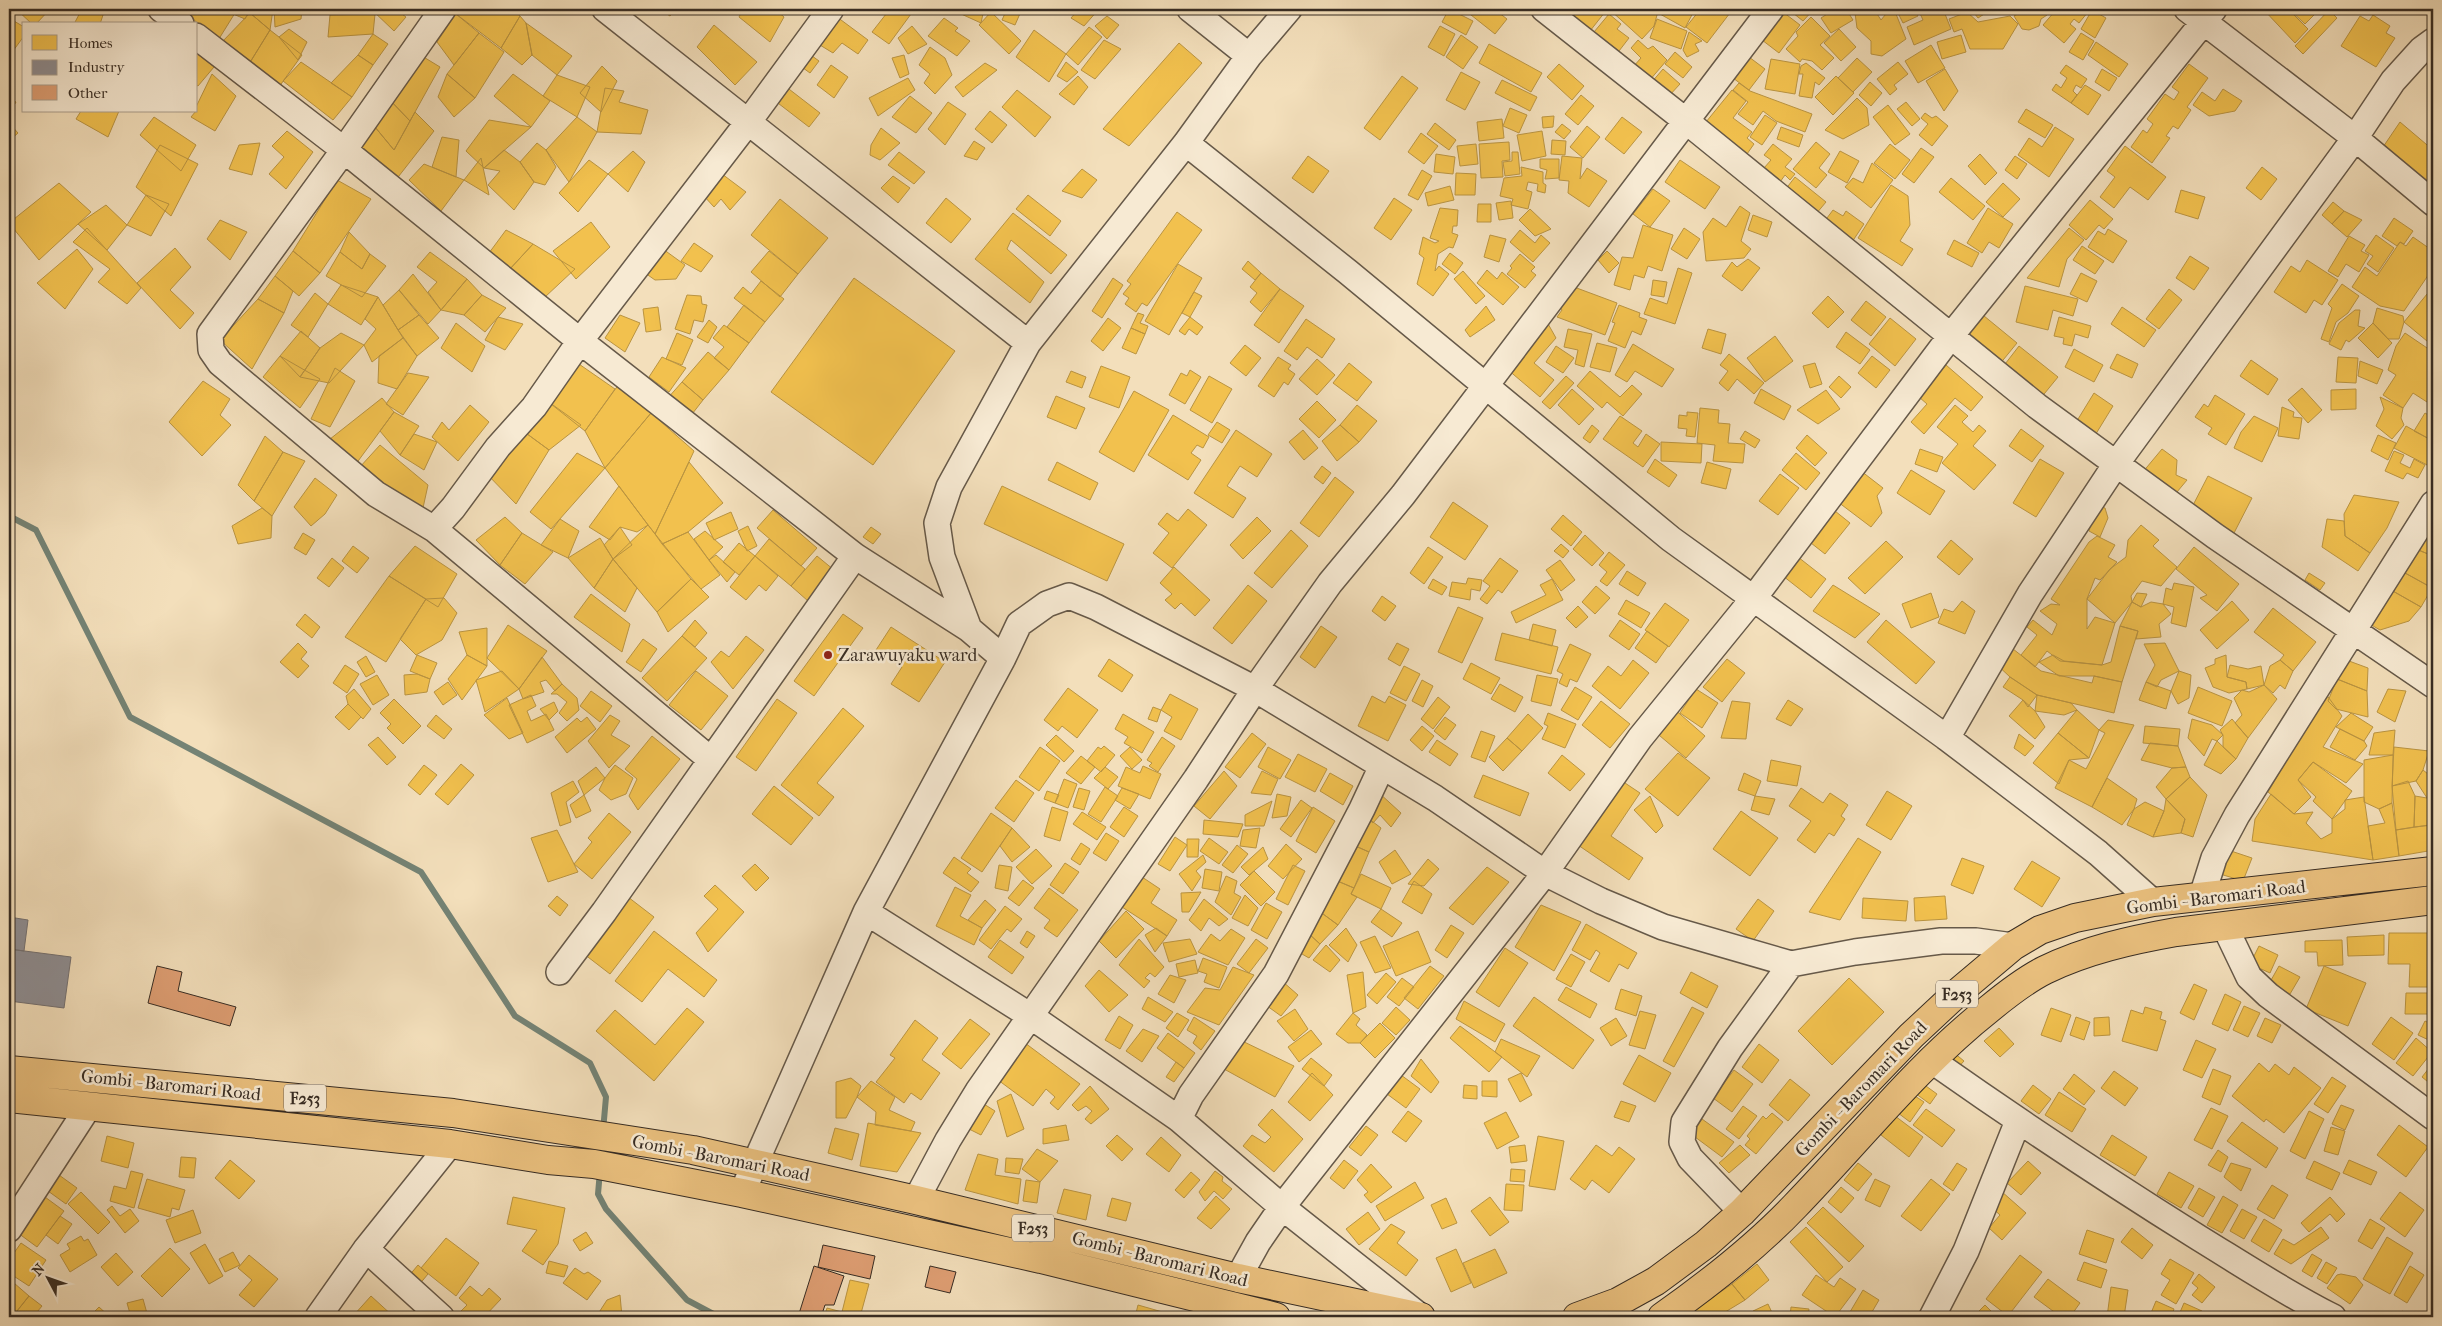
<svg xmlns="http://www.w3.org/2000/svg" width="2442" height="1326" font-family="'IM FELL French Canon',serif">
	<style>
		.homes { fill: #f2c14e; stroke: #ba9441 }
		.industry { fill: #8d8d92; stroke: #737071 }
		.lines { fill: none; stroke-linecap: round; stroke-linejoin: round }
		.stream { stroke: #748375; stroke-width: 6 }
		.building { fill: #de9e73; stroke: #372c23 }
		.street-casing { stroke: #665949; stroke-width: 28 }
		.primary-casing { stroke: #372c23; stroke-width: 30 }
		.street { stroke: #f7ead3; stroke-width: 25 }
		.primary { stroke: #eac07e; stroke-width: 28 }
		.poi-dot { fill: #8f2418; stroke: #f7ead3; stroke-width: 2 }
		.labels { text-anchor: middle; stroke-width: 5; stroke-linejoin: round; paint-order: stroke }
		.shield { fill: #f7ead3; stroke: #716558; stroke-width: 1 }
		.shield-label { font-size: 16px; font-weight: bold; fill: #372c23 }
		.poi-label { font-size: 18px; fill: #372c23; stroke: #f7ead3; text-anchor: start }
		.street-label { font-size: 18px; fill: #372c23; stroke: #f7ead3 }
	</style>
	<rect width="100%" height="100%" fill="#f3dfbb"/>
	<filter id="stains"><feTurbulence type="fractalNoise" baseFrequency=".004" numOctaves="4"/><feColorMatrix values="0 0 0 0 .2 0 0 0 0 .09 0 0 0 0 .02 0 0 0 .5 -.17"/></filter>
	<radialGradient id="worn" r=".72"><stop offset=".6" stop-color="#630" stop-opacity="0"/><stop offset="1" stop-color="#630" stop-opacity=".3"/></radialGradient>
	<path class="homes" d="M16,9H50L36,24H32Z
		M82,9H105L100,24H74Z
		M183,9H223L235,13L217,42Z
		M221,9H250L245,19Z
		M250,9H273L270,30L250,13Z
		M274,9H302L301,19L275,27Z
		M371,9H395L406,17L394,31Z
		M460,9H512L520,16L501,48L456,14Z
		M659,9H676L670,16Z
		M743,9H775L784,17L770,42L739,17Z
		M890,9H903L911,14L889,44L872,32Z
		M963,9H984L981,23L959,13Z
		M1007,9H1022L1015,25L1002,20Z
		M1079,9H1099L1084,26L1071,18Z
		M1449,9L1473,21L1466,35L1442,22Z
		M1468,9H1494L1507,19L1495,34L1466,11Z
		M1562,9H1603L1602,11L1605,12L1590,31Z
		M1609,9H1632L1636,13L1640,9H1650L1657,15L1654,26L1642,39Z
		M1651,9H1690L1694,11L1685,28Z
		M1696,9H1733L1707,43L1686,27L1699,11Z
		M1788,9H1814L1803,21Z
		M1835,9H1846L1853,20L1831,33L1821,18Z
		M1862,9H1874L1881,20L1890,9H1894L1906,39L1882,56L1871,54V41L1857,28L1855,13Z
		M1896,9H1914L1918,16L1903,23Z
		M1918,9H1943L1951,29L1914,45L1907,27L1923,20Z
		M1971,9H1992L1978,18Z
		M1995,9H2014L1996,14Z
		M2026,9H2043L2047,15L2041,19L2039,26L2029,30L2022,29L2014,16Z
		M2052,9H2085L2088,12L2079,23L2074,19L2070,24L2076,29L2064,43L2043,25L2055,11Z
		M2263,9H2288L2308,29L2295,43Z
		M2289,9H2320L2305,24Z
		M2092,10L2106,18L2095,38L2081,29Z
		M2329,10L2337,18L2303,54L2295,46Z
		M991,12L1021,41L1009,54L979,25Z
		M1783,12L1800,25L1779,53L1762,40Z
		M1967,12L1978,22L2010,16L2018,24L2003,49H1970L1962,29L1954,32L1949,19Z
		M250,13L270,30L249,64L221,43Z
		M375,14L373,34L328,37L330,15Z
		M456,14L479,33L454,65L437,42Z
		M833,14L868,40L858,54L842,43L833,53L815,42Z
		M1609,14L1621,24L1617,29L1629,38L1619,51L1594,32Z
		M2373,15L2390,26L2386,33L2395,38L2376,67L2341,46L2360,16L2369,21Z
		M520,16L526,23L532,55L522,65L501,48Z
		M1107,16L1119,25L1107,39L1095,26Z
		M1811,17L1830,36L1820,45L1834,58L1822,70L1812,61L1802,59L1800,62L1786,49L1798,36L1796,32Z
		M9,18L24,27V36L13,51L9,47Z
		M944,18L958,28L955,31L970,41L957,56L928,36Z
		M1657,19L1687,31L1681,49L1650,38Z
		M526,23L572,56L557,75L532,55Z
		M714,25L757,62L735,85L697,47Z
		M912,26L927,44L908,54L898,38Z
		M1440,26L1455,34L1444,56L1428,47Z
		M1089,27L1102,37L1078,65L1066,54Z
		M289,29L307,42L298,60L279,37Z
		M1839,29L1856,47L1841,61L1824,43Z
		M270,30L302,55L276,91L249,64Z
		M1034,30L1066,54L1049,82L1016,57Z
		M1689,32L1702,41L1695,44L1699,51L1687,57L1683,50Z
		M479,33L504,52L475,98L447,74Z
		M2081,33L2094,41L2083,60L2069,52Z
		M373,34L388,44L373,65L358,55Z
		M1461,35L1478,47L1463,69L1446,57Z
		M1961,35L1966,52L1942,59L1937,42Z
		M1104,40L1121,49L1095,79L1081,70Z
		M1638,40L1648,49L1653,46L1667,60L1649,81L1633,67L1641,58L1631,48Z
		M2096,42L2128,64L2119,77L2088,55Z
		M1179,43L1202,63L1129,146L1103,129Z
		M1489,44L1542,73L1531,92L1479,63Z
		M1931,45L1945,68L1918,83L1905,61Z
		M930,47L945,58L952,75L935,94L924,83L930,74L919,65Z
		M1675,52L1692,67L1683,78L1665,64Z
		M196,53L214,67L198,86L196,85Z
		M417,53L440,67L410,121L388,98Z
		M808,53L819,61L810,73L799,65Z
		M358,55L373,65L352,97L331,83Z
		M904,55L909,74L900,78L892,58Z
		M1749,57L1765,69L1749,90L1733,78Z
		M1857,58L1872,72L1853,92L1838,78Z
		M1771,59L1800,64L1795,94L1765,89Z
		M301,62L352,97L333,120L283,81Z
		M1066,62L1078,72L1067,82L1057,76Z
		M1898,62L1908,74L1894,85L1897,89L1890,95L1877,79Z
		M985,63L997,70L963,97L955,87Z
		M1806,63L1825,78L1819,85L1815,82L1812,98L1799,96L1803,74H1799L1801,66Z
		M1559,64L1584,86L1572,100L1547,77Z
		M2189,64L2208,78L2187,107L2191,110L2178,129L2173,126L2166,136L2170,138L2152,163L2131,147L2143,130L2147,133L2153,124L2147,119L2165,94L2174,100L2179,92L2172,87Z
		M831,65L848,77L834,98L817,85Z
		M2066,65L2087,79L2081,88L2076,85L2073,91L2077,95L2071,103L2052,90L2056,84L2061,88L2067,78L2060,73Z
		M602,66L617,81L601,112L580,93Z
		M1663,69L1680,84L1668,97L1651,83Z
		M1945,69L1958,91L1944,111L1926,81Z
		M2102,69L2117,78L2109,91L2095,82Z
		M1461,72L1480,82L1465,110L1446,100Z
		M212,74L236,96L215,131L191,117L196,111V107Z
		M447,74L475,98L454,117L438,97Z
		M513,74L550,101L531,127L494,96Z
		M557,75L590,87L577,117L543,96Z
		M1078,76L1088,87L1074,105L1059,94Z
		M1402,76L1418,88L1380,140L1364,128Z
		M1836,76L1854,93L1833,115L1815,97Z
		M908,78L915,90L878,116L869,98Z
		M1502,80L1537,97L1530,111L1495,93Z
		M1870,82L1882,93L1871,106L1859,95Z
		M1739,83L1750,91L1812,114L1805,132L1776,121L1763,111L1753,125L1738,114L1748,102L1733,90Z
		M2085,85L2101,95L2088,115L2071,103Z
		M785,86L820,113L809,127L774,100Z
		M605,88L624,91L619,102L648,110L641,134L597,132Z
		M2223,89L2242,101L2235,111L2209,116L2193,105L2202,92L2215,101Z
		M1017,90L1051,117L1035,137L1002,107Z
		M1732,90L1746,101L1733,118L1752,132L1747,138L1754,144L1747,154L1706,122Z
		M1581,95L1594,106L1578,125L1565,114Z
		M910,96L932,113L916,133L892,117Z
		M9,98L16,102L9,114Z
		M388,98L410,121L394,150L370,121Z
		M1857,98L1867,108L1869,125L1843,139L1825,130Z
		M948,102L966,114L945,145L928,129Z
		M1906,102L1920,119L1912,126L1897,109Z
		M1888,105L1910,134L1895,145L1873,117Z
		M1510,108L1527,115L1519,133L1503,126Z
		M2026,109L2053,125L2045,138L2018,122Z
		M81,111H119L108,137L76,119Z
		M990,111L1007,125L992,143L975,129Z
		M415,112L434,131L395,181L356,145L370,121L394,150Z
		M1925,113L1932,118L1936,116L1948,126L1932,146L1919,135L1928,124L1921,118Z
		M1765,115L1777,123L1762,145L1750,137Z
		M1554,116L1553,127L1543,128L1542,117Z
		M154,117L196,145L181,171L140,135Z
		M577,117L597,132L569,182L546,150Z
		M1622,117L1642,132L1624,154L1605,139Z
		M1502,119L1504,138L1479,141L1477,122Z
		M489,120L531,127L484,168L466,151Z
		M2400,122L2433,150V185L2430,188L2381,150Z
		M9,123L18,133L9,141Z
		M1435,123L1456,140L1449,150L1427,134Z
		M1562,124L1571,131L1564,139L1555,132Z
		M1587,126L1600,137L1583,158L1570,147Z
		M1781,127L1803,135L1799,147L1777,139Z
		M2055,127L2074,139L2049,177L2018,155L2029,138L2042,147Z
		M881,128L900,143L880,160L870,155L871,145Z
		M287,131L313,152L286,189L269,174L284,157L272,146Z
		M1542,131L1546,156L1522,161L1517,135Z
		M1421,133L1438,146L1424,164L1408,152Z
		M442,137L459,140L456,177L432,167Z
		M1552,140L1566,141L1565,155L1551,154Z
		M974,141L985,148L977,160L964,156Z
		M1509,142L1510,160L1502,161L1503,177L1481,178L1479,144Z
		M1816,142L1830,154L1819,168L1827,175L1816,188L1793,169Z
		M260,143L252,175L229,169L239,145Z
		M537,143L546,150L556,167L545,185L534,182L520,162Z
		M1476,144L1478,164L1460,166L1457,146Z
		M1773,144L1792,159L1785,167L1795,174L1790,180L1785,175L1780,182L1764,168L1771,160L1764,155Z
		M1890,144L1910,160L1895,179L1874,163Z
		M160,145L198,164L171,216L136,187Z
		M2125,146L2166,177L2148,200L2130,187L2114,208L2100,197L2115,177L2107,171Z
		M1921,148L1934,157L1914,183L1902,174Z
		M504,150L520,162L534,182L514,210L488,185L500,171L484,168Z
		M633,151L645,162L628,192L608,174Z
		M1840,151L1859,161L1847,183L1828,172Z
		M899,152L925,172L914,184L888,165Z
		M1512,152H1518L1520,174L1505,176L1503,162L1512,161Z
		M1436,154L1455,157L1453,174L1434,172Z
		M1980,154L1997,173L1985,185L1968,166Z
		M1308,156L1329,171L1313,193L1292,178Z
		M1562,156L1582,158L1580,179L1587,168L1607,181L1589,207L1568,193L1569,181L1559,180Z
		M2015,156L2027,164L2017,179L2005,170Z
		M481,158L489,195L464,180Z
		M1540,159H1559V178L1545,179L1547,170L1540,168Z
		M589,160L608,174L578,212L559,193Z
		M1680,160L1720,187L1705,209L1665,182Z
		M1872,163L1893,180L1871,208L1845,187L1853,178L1863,183Z
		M424,164L464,180L441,211L409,180Z
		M1521,167L1543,172V183L1546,185L1545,193L1537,191L1538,184L1528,182L1526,190L1532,192L1528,209L1511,205L1513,199L1500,196L1504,178L1522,176Z
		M2262,167L2277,179L2261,200L2246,188Z
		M1082,169L1097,180L1082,198L1062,191Z
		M1422,170L1432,176L1418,200L1408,195Z
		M1456,173L1476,174L1475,195H1455Z
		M722,174L746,192L730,210L721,199L714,207L703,195Z
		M893,176L910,188L898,203L881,188Z
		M1795,177L1826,202L1816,214L1785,190Z
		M1951,178L1985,206L1973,220L1939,192Z
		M337,180L371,199L320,273L293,251Z
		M59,183L91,212L39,260L9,223Z
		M2003,183L2020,199L2003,217L1986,202Z
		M1891,185L1908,196L1910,225L1900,241L1913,249L1902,266L1858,238Z
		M1450,186L1454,200L1428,206L1425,193Z
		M1653,189L1670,201L1650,227L1633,214Z
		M2181,190L2205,197L2198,219L2175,212Z
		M146,195L169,204L151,236L127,225Z
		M1028,195L1061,221L1050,236L1016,209Z
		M946,198L971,219L951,243L926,223Z
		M1394,198L1412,210L1391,240L1374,228Z
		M780,199L828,238L798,274L751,235Z
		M2090,200L2113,219L2104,229L2099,225L2086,240L2069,225Z
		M1511,201L1513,218L1499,220L1496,203Z
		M2333,202L2344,211L2332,224L2322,215Z
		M1478,204H1491V222H1477Z
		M106,205L127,225L107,250L78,224Z
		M1740,206L1750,213L1741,241L1751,249L1744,258L1706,261L1703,232L1713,218L1726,227Z
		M1440,208L1458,210L1457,226H1453L1452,233L1458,235L1453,248L1449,247L1438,254L1435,271L1439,266L1449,274L1433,296L1417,284L1424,258L1419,254L1423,237L1435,243L1439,241L1430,238Z
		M1988,208L2013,224L1999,248L1989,242L1982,253L1967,243Z
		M1530,209L1551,229L1535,236L1519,220Z
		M1833,210L1843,216L1846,211L1864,224L1852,242L1824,222Z
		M2344,211L2362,220L2347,237L2332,224Z
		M1177,212L1202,230L1147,306L1142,303L1136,312L1125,304L1129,298L1123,294L1131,284L1127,281Z
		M1013,213L1067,255L1051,274L1011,240L1007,249L1044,282L1030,303L975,259Z
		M1753,215L1772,222L1767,237L1748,230Z
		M2394,218L2413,231L2404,244L2400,242L2397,246L2382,236Z
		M220,220L247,232L230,260L207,239Z
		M591,222L610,247L576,279L553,251Z
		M1643,225L1673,235L1662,271L1648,266L1644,278L1634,275L1630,290L1614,285L1622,257L1633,258Z
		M87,228L141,288L127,304L98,282L110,269L73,242Z
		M1684,228L1700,239L1687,259L1671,249Z
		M2069,228L2084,240L2067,259L2059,287L2027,278Z
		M2108,229L2127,241L2113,263L2088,247L2098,231L2105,235Z
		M506,230L533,244L509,270L489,253Z
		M1520,230L1535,243L1541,235L1550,243L1533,262L1510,242Z
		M349,232L370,254L362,269L340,252Z
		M1490,235L1506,239L1499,262L1484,257Z
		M2376,235L2394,248L2378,272L2367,264L2373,256L2365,251Z
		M2349,236L2365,245L2361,251L2369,255L2359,272L2346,264L2338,277L2328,271Z
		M2413,237L2433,251V256L2429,261L2433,264V268L2404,311L2380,306L2352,287L2365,267L2377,276L2400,242L2406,246Z
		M1954,240L1979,253L1972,267L1947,254Z
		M694,243L713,256L701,272L681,261Z
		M533,244L575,269L545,297L509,270Z
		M656,244L685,265L676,279L655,280L638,268Z
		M2082,246L2104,261L2095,274L2073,260Z
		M175,248L191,267L170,290L194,313L180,329L137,283Z
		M77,249L93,269L65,309L37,283Z
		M293,251L320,273L299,296L275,276Z
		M769,251L798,274L780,297L751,272Z
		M1607,251L1619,263L1609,273L1598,260Z
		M340,252L362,269L370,254L386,266L362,297L326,276Z
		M430,252L467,279L441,310L428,292L437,282L417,267Z
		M1450,253L1463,263L1455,274L1442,264Z
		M1520,254L1535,267L1531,271L1536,275L1525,288L1507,274L1512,268L1510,266Z
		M2190,256L2209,268L2194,290L2176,278Z
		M1748,259L1760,268L1742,291L1722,276L1732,262L1737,267Z
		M2307,260L2338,280L2322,305L2314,300L2306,313L2274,292L2291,266L2300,272Z
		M1248,261L1261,273L1255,280L1242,269Z
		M1178,264L1202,278L1169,335L1145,321Z
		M1678,268L1692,273L1675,324L1644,314L1650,298L1667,304Z
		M1487,270L1497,279L1502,272L1519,287L1503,305L1477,283Z
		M1463,271L1485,296L1476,304L1454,279Z
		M1261,273L1280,289L1261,312L1250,302L1257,293L1250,287Z
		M2081,273L2097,281L2087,302L2070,294Z
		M413,274L441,310L428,324L399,290Z
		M275,276L293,291L284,313L258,299Z
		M854,278L955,351L873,465L771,392Z
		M1113,278L1123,285L1102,318L1092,311Z
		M467,279L482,295L464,315L441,310Z
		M1653,280L1667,282L1664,297L1651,295Z
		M761,281L784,299L765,322L734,298L743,287L751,294Z
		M2342,284L2359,296L2348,313L2336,322L2329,342L2321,339L2332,308L2328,304Z
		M341,285L378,297L361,325L328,304Z
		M2025,286L2078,299L2073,316L2053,310L2048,330L2016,322Z
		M1574,287L1617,303L1605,335L1557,317L1562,310L1558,304Z
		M2432,288L2433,289V346L2404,322Z
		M1280,289L1304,306L1279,343L1254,325Z
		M2169,289L2182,300L2159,329L2146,319Z
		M399,290L419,315L398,330L383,305Z
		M1194,292L1202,296L1190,317L1182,313Z
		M315,293L328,304L308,337L291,325Z
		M482,295L506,308L485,332L464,315Z
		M687,295L701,296L702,304L707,305L703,322L694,320L690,334L675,329Z
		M1828,296L1844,312L1828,328L1812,313Z
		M378,297L403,338L372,362L364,345L376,329L365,319Z
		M258,299L284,313L252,369L220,340Z
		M1866,301L1886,317L1871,336L1851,320Z
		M744,305L765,322L749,343L727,327Z
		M1619,305L1640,313L1639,317L1647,320L1641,335L1632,331L1625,348L1608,341L1615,323L1612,322Z
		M1486,306L1495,320L1470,337L1465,330Z
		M658,307L661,330L646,332L643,309Z
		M2122,307L2156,330L2144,347L2111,324Z
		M2377,308L2403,316L2404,322L2399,339H2388L2373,323Z
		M2355,310H2360L2358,326L2365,328L2349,342L2346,340L2341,350L2329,344L2339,323Z
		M1978,311L2017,343L1999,365L1960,332Z
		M1138,313L1144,315L1140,323L1148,326L1145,334L1131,328Z
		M419,315L439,338L417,356L398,330Z
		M620,315L640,323L625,352L605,338Z
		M498,317L523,324L505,350L485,340Z
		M1190,317L1203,327L1197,335L1189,329L1185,335L1179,331Z
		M2059,317L2091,326L2088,338L2075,334L2072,346L2063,344L2064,338L2054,336Z
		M1108,318L1121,328L1103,351L1091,341Z
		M1890,318L1916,339L1895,366L1869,344Z
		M1306,319L1335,339L1322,358L1307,347L1297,360L1284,351Z
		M709,320L717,327L708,343L697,337Z
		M1547,322L1556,338L1534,363L1554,380L1540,397L1507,369Z
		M456,323L485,346L472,372L441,348Z
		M2373,323L2392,343L2378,358L2358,338Z
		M724,325L749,343L729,370L714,358L724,347L713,338Z
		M1131,328L1145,334L1136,354L1122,348Z
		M1568,329L1592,334L1584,367L1575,364L1578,350L1564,347Z
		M1708,329L1726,334L1721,354L1702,348Z
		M301,331L320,348L300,377L280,356Z
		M1846,332L1870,350L1860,364L1836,347Z
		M341,333L364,345L329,383L300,377L320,348Z
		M677,333L693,340L682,365L666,359Z
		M2405,333L2433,352V393L2427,402L2413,393L2403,408L2383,395L2396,375L2388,370L2396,346Z
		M1775,336L1793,361L1765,382L1747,358Z
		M403,338L417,356L397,389L378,383L379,356Z
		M1597,343L1617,348L1610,372L1590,367Z
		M1633,344L1674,369L1662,387L1635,371L1627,382L1615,375Z
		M1245,345L1261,358L1246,376L1230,363Z
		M1556,346L1574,358L1563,373L1546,362Z
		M2019,346L2058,377L2040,399L2002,368Z
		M2074,349L2103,365L2094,382L2065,367Z
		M708,352L729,370L703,400L682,382Z
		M1729,354L1764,383L1754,394L1737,379L1728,391L1719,383L1728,371L1720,365Z
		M2117,354L2138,364L2132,378L2110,368Z
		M280,356L320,379L300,408L263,377Z
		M1872,356L1890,370L1876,388L1858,373Z
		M662,357L686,368L669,392L649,377Z
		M1278,357L1291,365L1288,369L1295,374L1288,385L1284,382L1274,397L1258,386Z
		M2338,357L2358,358L2356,383L2336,382Z
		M1317,359L1335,375L1317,395L1299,379Z
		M2251,360L2278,379L2268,395L2240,376Z
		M2360,361L2383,370L2377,384L2358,376Z
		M576,362L615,389L585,431L546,400Z
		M1349,363L1372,382L1357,401L1333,383Z
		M1815,363L1822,384L1810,388L1803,366Z
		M1946,365L1983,397L1971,411L1955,398L1924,434L1911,422L1927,404L1919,397Z
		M1101,366L1130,377L1119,408L1089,397Z
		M335,368L355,381L330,427L311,419Z
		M1190,370L1201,377L1185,404L1169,395L1181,373L1187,376Z
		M1071,371L1086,377L1082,388L1066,382Z
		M1590,371L1620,397L1632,385L1642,394L1623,416L1607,402L1602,408L1577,386Z
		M408,373L429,377L403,415L386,404Z
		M1209,376L1232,389L1212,423L1190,410Z
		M1566,376L1574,383L1550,409L1542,402Z
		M1839,376L1851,387L1841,398L1829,387Z
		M203,381L230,399L220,415L231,425L202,456L169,422Z
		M682,382L703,400L689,418L667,399Z
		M619,384L651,413L605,468L585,431Z
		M2302,388L2322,410L2308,423L2288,400Z
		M1572,389L1594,409L1579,425L1558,405Z
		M1761,389L1791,406L1784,420L1754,403Z
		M2356,389V409L2331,410V390Z
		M1826,390L1840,409L1818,424L1797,410Z
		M1134,391L1169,410L1134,472L1099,452Z
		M2094,393L2113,406L2094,437L2075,424Z
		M2215,395L2245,414L2226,445L2208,434L2212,428L2195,417L2204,404L2208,407Z
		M1056,396L1085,408L1076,429L1047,417Z
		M2380,397L2403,408L2401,418L2404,425L2392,439L2376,426L2384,409Z
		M382,398L394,412L353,468L325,443Z
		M546,400L581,425L549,450L519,428Z
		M1317,401L1336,420L1319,438L1299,419Z
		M470,405L489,422L458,461L432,437L442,422L449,430Z
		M1357,405L1377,421L1359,442L1340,425Z
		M1955,405L1968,416L1962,422L1973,432L1979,425L1986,431L1973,446L1996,465L1974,490L1942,463L1958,444L1937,427Z
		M2282,407L2294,412L2293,417L2302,418L2299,439L2278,436Z
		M1700,408L1719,410L1718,423L1730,424L1728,443L1745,444L1743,463L1713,461L1715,445L1697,443Z
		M2433,410V441L2414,431L2425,413L2430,416Z
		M394,412L419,426L400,455L380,431Z
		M1687,412L1698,413L1695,437L1686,436L1687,429L1678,428L1679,415L1687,416Z
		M651,413L694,451L655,534L605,468Z
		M1173,415L1209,437L1203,448L1197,445L1191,453L1201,460L1188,480L1148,455Z
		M1620,416L1642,431L1633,443L1638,447L1646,434L1660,444L1643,467L1603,439Z
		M2254,416L2278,428L2262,462L2234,448L2241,432Z
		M1217,422L1230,430L1222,443L1208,435Z
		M1340,425L1359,442L1337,461L1322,441Z
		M1592,425L1599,431L1590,443L1583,438Z
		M2406,426L2433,441L2431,467L2394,448Z
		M519,428L549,450L516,504L483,470Z
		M2021,429L2044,446L2032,462L2009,446Z
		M1236,430L1272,454L1257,477L1240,466L1227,486L1246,498L1233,518L1194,493Z
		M1303,430L1318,448L1304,460L1289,442Z
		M1745,431L1760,440L1755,448L1740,439Z
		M414,434L437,442L424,470L400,455Z
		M1807,435L1827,453L1815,466L1796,448Z
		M2378,435L2396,443L2388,460L2371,451Z
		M265,436L283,452L254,501L238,485Z
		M1661,442L1702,444L1701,463L1661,461Z
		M380,445L428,485L421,517L359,468Z
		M1920,449L1943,457L1937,472L1915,464Z
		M2162,449L2177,460L2176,475L2187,480L2172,498L2142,473Z
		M2394,451L2404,455L2400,463L2410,468L2414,459L2425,465L2418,478L2407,473L2403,479L2385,471Z
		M283,452L305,461L272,516L254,501Z
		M577,453L605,468L551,529L530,512Z
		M1796,453L1820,473L1806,490L1782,470Z
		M1655,459L1677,475L1669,487L1647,472Z
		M2040,459L2064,473L2036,517L2013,503Z
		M689,462L723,503L688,532L662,544L655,534Z
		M1057,462L1098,483L1090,500L1048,480Z
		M1707,462L1731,469L1726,489L1701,483Z
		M1322,466L1331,473L1323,484L1314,477Z
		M1911,470L1945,491L1930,515L1897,493Z
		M1861,471L1883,488L1877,496L1882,513L1871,527L1838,502Z
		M1780,474L1799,488L1778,515L1759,501Z
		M2208,476L2252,498L2234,533L2190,511Z
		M1335,477L1354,492L1319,537L1300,523Z
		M315,478L337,495L325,514L311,526L294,507Z
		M619,486L648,525L637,532L620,527L610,540L589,527Z
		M1002,486L1124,544L1107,581L984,524Z
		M2354,495L2399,502L2387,528L2370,553L2345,536L2344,514Z
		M1453,502L1488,526L1465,560L1430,537Z
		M2096,505L2105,508L2108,518L2100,537L2089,531Z
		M262,508L272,516L271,538L238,544L232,526Z
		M1188,509L1207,525L1172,568L1153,553L1169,533L1158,524L1167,513L1178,521Z
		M773,510L817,548L801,566L757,528Z
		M1835,511L1850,523L1825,554L1811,543Z
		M731,512L738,529L714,540L706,523Z
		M1563,515L1582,532L1571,546L1551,529Z
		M505,517L522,533L500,565L476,540Z
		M1257,517L1271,531L1243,559L1230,545Z
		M560,519L579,531L568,558L541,545Z
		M2327,519L2344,521L2345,536L2370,553L2358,571L2322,547Z
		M648,525L691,579L657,612L613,559Z
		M2141,525L2159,540L2153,546L2177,567L2161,586L2142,581L2131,596L2132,602L2115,623L2087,599L2110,569L2126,557L2128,540Z
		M748,526L757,546L747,551L738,531Z
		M620,527L632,545L613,559L604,545Z
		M871,527L881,534L873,544L863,537Z
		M1291,530L1308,546L1272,588L1254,573Z
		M2420,530L2433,538V556L2411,547Z
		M705,531L723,547L709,560L694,539Z
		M688,532L720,575L701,589L662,544Z
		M303,533L315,540L306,555L294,548Z
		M522,533L553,552L525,584L500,565Z
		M1585,535L1604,553L1592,566L1573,549Z
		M2097,536L2115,545L2108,557L2117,562L2100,580L2095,578L2087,599V629L2095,617L2115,623L2102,665L2060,661L2047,651L2035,667L2021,655L2037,635L2027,627L2033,620L2052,635L2057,624L2040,611L2051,604L2060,605L2051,599L2089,542Z
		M600,538L613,559L594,588L568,558Z
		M769,539L805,569L791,586L755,556Z
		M1951,540L1973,559L1959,575L1937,557Z
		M1886,541L1903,557L1865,594L1848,578Z
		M739,543L755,556L739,575L723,562Z
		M1561,544L1569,551L1563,558L1554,551Z
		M353,546L369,558L357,573L342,561Z
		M415,546L457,574L438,607L389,576Z
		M1428,547L1443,557L1424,584L1410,573Z
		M2194,547L2239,584L2217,611L2200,598L2207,595L2176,569Z
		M2411,547L2433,556V586L2427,585L2396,568Z
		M1609,552L1625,565L1607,586L1600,581L1607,572L1599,565Z
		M716,555L735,572L727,582L709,560Z
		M755,556L778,576L766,591L759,585L746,600L730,587Z
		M817,556L834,570L808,601L791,586Z
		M1798,557L1826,579L1811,598L1783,576Z
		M332,558L344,568L329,587L317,578Z
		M1500,558L1518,571L1502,593L1498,590L1487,604L1480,599L1490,586L1483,581Z
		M613,559L637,588L625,612L594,588Z
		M1560,560L1575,580L1561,591L1546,570Z
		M1174,567L1210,600L1195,616L1181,603L1175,609L1165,600L1172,594L1160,583Z
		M2396,568L2432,588L2421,607L2384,586Z
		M1627,571L1646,583L1638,596L1619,584Z
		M2309,573L2325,583L2320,590L2305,580Z
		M389,576L426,599L386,662L345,637Z
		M1468,578L1482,580L1480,591L1471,589L1470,600L1449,596L1452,582L1466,584Z
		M691,579L709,597L668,632L657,612Z
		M1433,579L1447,587L1442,595L1428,588Z
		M1552,579L1563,600L1516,623L1511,612L1546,595L1540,585Z
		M2174,583L2194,587L2186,627L2171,623L2174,607L2163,604L2166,588L2172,590Z
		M1248,585L1267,601L1232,644L1213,628Z
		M1833,585L1880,614L1855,638L1813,611Z
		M1596,586L1610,598L1595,614L1582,602Z
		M2384,586L2421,607L2409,621L2380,630L2363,620Z
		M1931,593L1939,617L1911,628L1902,604Z
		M2137,593L2147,594L2141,607L2132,602Z
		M591,594L630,624L622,652L574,617Z
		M1382,596L1396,606L1385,621L1372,611Z
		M444,598L457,613L442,640L416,655L400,639L426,599Z
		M1626,600L1650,613L1641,628L1618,614Z
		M1962,601L1975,611L1965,634L1938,623L1944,609L1953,612Z
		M2232,601L2249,620L2217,649L2200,630Z
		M2132,602L2141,607L2151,602L2163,604L2171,614L2159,624L2161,637L2136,639L2138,631L2120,626Z
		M1665,603L1689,620L1669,647L1645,630Z
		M1578,606L1588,617L1576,628L1566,618Z
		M1458,607L1483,618L1462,663L1438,652Z
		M2273,608L2316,642L2293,671L2280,660L2284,655L2254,632Z
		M305,614L320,627L312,638L296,625Z
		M843,614L863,628L814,696L794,681Z
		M695,620L707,633L695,647L682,636Z
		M1620,620L1640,634L1629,650L1609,636Z
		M1886,620L1935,662L1916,684L1867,642Z
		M1533,624L1556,630L1552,646L1529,640Z
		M508,625L547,651L519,689L487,658Z
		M1321,626L1337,637L1315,668L1300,657Z
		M2120,626L2138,631L2122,682L2094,676H2059L2039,662L2053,655L2064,661L2102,665L2111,662Z
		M891,627L945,662L919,702L891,684L902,667L876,650Z
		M487,628V666L467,655L459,632Z
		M1647,631L1668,646L1656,663L1635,648Z
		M1502,633L1558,647L1551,674L1495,660Z
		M682,636L707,658L667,701L642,678Z
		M746,636L764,650L733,689L711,662L721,651L729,657Z
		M643,639L657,649L641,672L626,662Z
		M298,643L307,652L301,659L309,666L298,678L280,662Z
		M1397,643L1409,649L1400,666L1388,659Z
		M2165,643L2179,671L2161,680L2157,687L2146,682L2155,665L2144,644Z
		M1570,644L1591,654L1577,682L1570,679L1567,687L1559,683L1563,674L1557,671Z
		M2008,645L2041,671L2092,683L2094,676L2122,682L2114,713L2037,695L2010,677L1994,662Z
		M417,655L437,663L430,679L410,671Z
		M467,655L487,666L462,700L448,679Z
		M2226,655L2227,677L2246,682L2247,689L2229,693L2213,687L2205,668L2215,664V659Z
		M366,656L375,672L366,677L357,662Z
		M542,657L562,684L555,691L546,680L540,682L544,692L523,699L519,689Z
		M1109,659L1133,675L1122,692L1098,676Z
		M1727,659L1745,673L1722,702L1703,687Z
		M1633,660L1649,673L1620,709L1592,686L1608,666L1621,676Z
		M2280,660L2293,671L2285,689L2280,685L2273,693L2264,685L2270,666Z
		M2349,661L2368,668L2367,691L2337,679Z
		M1471,663L1500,678L1491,694L1463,679Z
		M345,665L359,674L347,693L333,683Z
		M2230,665L2248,669L2261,666L2264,685L2247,689L2246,682L2227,677Z
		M1404,666L1420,674L1406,701L1390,693Z
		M502,671L519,689L485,712L476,680Z
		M696,671L728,696L701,730L669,705Z
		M2179,671L2191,675L2189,698L2178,704L2171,691Z
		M417,674L430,679L427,692L405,695L404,675Z
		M377,675L389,695L373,705L360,684Z
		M1537,675L1558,679L1551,706L1531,701Z
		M2010,677L2037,695L2028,707L2023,700L2003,687Z
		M2337,679L2367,691L2368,717L2336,709L2328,701Z
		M1422,680L1433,686L1423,707L1412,701Z
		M448,682L457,695L443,705L434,692Z
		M2146,682L2171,691L2166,709L2139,700Z
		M562,684L577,698L579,710L567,721L559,713L567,702L557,694H551Z
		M1500,684L1523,697L1515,712L1491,699Z
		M2264,685L2277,699L2248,738L2235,723L2242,715L2234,698L2242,690L2249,692Z
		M1575,687L1592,697L1578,720L1561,710Z
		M2198,687L2232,701L2222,726L2188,713Z
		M1068,688L1098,710L1077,738L1062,726L1058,731L1044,720Z
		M354,689L371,709L363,719L348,704L346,696Z
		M1696,689L1718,703L1702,728L1680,713Z
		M2388,689L2406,691L2395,722L2377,712Z
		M591,691L612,706L600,722L580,706Z
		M1170,694L1198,709L1181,740L1164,731L1172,717L1161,710Z
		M2326,694L2342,716L2323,747L2363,764L2346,783L2313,762L2298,780L2311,797L2294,814L2268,792Z
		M531,695L536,706L527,711L531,721L546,714L554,730L527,743L509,705Z
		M2037,695L2071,703L2077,710L2064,715L2035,711Z
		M1372,696L1385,703L1389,696L1406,705L1388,741L1358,726Z
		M1438,697L1450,707L1433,729L1421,719Z
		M507,698L523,733L509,739L484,715Z
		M394,699L421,726L403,744L387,728L391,724L380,713Z
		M777,699L797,713L756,771L736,757Z
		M1788,700L1803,709L1791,726L1776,719Z
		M2023,700L2035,711L2045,727L2035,739L2009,716Z
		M1601,701L1630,724L1610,748L1582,725Z
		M1732,701L1750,703L1746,739L1721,738Z
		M554,702L558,711L549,720L540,709Z
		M348,704L361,717L349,730L335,717Z
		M1153,707L1161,710L1157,722L1148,719Z
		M1672,707L1705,736L1686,758L1653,730Z
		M843,708L864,726L817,783L834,797L819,816L781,785Z
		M2077,710L2099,730L2089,758L2058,733Z
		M1548,713L1576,724L1565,748L1542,739L1548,726L1544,724Z
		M2351,713L2373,727L2364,741L2336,727Z
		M1123,714L1154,732L1142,753L1124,743L1128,737L1115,729Z
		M1528,714L1543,728L1522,751L1507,738Z
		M436,715L452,729L444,739L427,726Z
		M610,715L620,721L611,735L630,746L609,768L588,741Z
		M587,717L596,729L567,753L555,737L577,718L581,722Z
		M1445,717L1456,725L1445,740L1434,731Z
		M2192,719L2212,725L2223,735L2217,741L2212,739L2204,756L2188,738Z
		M2232,719L2248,738L2236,759L2223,747V735L2220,730Z
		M2108,720L2134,725L2092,807L2055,788L2069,760L2086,769L2105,733L2099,730Z
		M1422,726L1434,736L1422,751L1410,740Z
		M2145,726L2180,729L2178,746L2143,743Z
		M2340,729L2364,741L2367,746L2355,760L2330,747Z
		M2395,730L2393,755H2369L2374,733Z
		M1481,731L1495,736L1485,762L1471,757Z
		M1252,733L1266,744L1240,778L1225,767Z
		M2058,733L2089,758L2069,760L2059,784L2033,763Z
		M2019,734L2034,746L2025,756L2014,748Z
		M1056,735L1074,751L1064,762L1046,745Z
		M652,736L680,759L638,810L629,796L637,779L625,769Z
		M378,737L396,757L387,765L368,745Z
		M1162,737L1175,746L1158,772L1149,766L1152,763L1147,760Z
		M1507,738L1522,751L1503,771L1489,757Z
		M1437,740L1458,754L1450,766L1429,752Z
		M2217,741L2236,759L2221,774L2204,765Z
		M2150,743L2178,746L2186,767L2172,768L2141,760Z
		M1104,746L1115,755L1101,772L1087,761L1098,747L1101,749Z
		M1040,747L1060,761L1039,791L1019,777Z
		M1130,747L1142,760L1132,769L1120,756Z
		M1268,747L1291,760L1280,779L1258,767Z
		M2394,747L2429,751L2423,770L2416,781L2392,786Z
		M1678,753L1710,778L1678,816L1645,789Z
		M1298,754L1327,769L1315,792L1285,777Z
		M1562,755L1585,774L1570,791L1548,773Z
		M2393,755L2392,803L2379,809L2364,802V760Z
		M1081,756L1095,767L1081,784L1066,773Z
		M1771,760L1801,766L1797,786L1767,781Z
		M2313,762L2352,791L2332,819L2313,801L2316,797L2298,780Z
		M461,764L474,775L448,805L435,794Z
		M424,765L437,775L420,795L408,785Z
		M615,765L633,778L626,794L611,800L599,790L605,778Z
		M1143,766L1161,774L1150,799L1118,786L1126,767L1140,773Z
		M596,767L605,778L584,795L578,781Z
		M1105,767L1118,777L1108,789L1094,778Z
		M2186,767L2190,777L2166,799L2156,787L2172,768Z
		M2423,770L2433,778V825L2414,827L2415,796L2427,798L2416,781Z
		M1224,771L1237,786L1210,819L1194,806Z
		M1262,771L1278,779L1271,795L1251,793Z
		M1330,773L1353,786L1343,805L1320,791Z
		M1744,773L1761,781L1755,796L1738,790Z
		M1483,775L1529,793L1520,816L1474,797Z
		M2190,777L2207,795L2193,837L2181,833L2185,819L2166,799Z
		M2107,778L2137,799L2134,809L2122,825L2092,807Z
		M1064,779L1077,784L1068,808L1055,803Z
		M1016,780L1034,793L1014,822L995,808Z
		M573,781L579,792L566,802L571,822L560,826L551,793Z
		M1622,781L1640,793L1611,836L1643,858L1629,880L1578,845Z
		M2408,781L2415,796L2414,827L2396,830L2392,786Z
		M774,786L813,818L791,845L752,814Z
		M1105,787L1118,796L1101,822L1088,814Z
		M1079,788L1090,791L1084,810L1073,807Z
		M1122,788L1139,794L1130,809L1115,800Z
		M1801,788L1823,803L1830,793L1848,805L1841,816L1845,819L1834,836L1829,833L1815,853L1797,840L1811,821L1789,806Z
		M1047,791L1059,795L1055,803L1044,799Z
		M1887,791L1912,806L1891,840L1866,825Z
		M1378,792L1401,813L1391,827L1380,815L1373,823L1364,815Z
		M1277,794L1291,797L1287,816L1272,818Z
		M2271,794L2294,814L2313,812L2306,823L2321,839L2332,833V819L2345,809V800L2364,797L2373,860L2252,841L2255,819Z
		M584,795L591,811L576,818L570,805Z
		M1650,796L1663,826L1656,833L1634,810Z
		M1755,796L1775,799L1769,815L1751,810Z
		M2166,799L2185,819L2181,833L2153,837L2164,811Z
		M1301,800L1312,808L1291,837L1280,829Z
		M1272,801L1264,826H1245V815Z
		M2145,802L2164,811L2153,837L2127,825L2134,809Z
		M2392,803L2399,856L2373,860L2368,826L2385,823L2379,809Z
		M1052,807L1068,812L1060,841L1044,836Z
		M1124,807L1138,816L1124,837L1110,827Z
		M1313,807L1335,821L1316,853L1296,841Z
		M1741,811L1778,838L1750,876L1713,849Z
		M1082,812L1106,827L1097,840L1073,824Z
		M609,813L631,832L592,879L574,864L592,842L588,838Z
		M991,813L1012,828L982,872L961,858Z
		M1364,815L1381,828L1369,852L1351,844Z
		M1204,820L1243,824L1238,837L1203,834Z
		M2429,825L2428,851L2399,856L2396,830Z
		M1012,828L1030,847L1012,862L1000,846Z
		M1260,828L1256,848L1240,846L1243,830Z
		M557,830L578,872L548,882L531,838Z
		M1106,833L1119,841L1106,861L1093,853Z
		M1175,837L1187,845L1170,871L1158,864Z
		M1209,838L1228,852L1219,864L1200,851Z
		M1858,838L1881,852L1840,920L1809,912Z
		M1187,839H1199L1198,857H1187Z
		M1081,843L1090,849L1080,865L1071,859Z
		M1286,844L1302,859L1283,879L1268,866Z
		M1351,844L1369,852L1354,888L1335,880Z
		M1237,845L1248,854L1233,873L1222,865Z
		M1263,847L1268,859L1249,875L1241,867Z
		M1036,849L1052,866L1032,884L1016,867Z
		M1395,850L1411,874L1392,884L1379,862Z
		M2231,851L2252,858L2243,881L2220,874Z
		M1203,855L1206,862L1196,871L1201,877L1192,891L1179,874Z
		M954,857L971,869L967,873L979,882L971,892L943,873Z
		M1962,858L1984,866L1973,894L1951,885Z
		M1428,859L1439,869L1424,886L1408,884Z
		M2032,861L2060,878L2042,907L2014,889Z
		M1065,863L1079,872L1063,894L1050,885Z
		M755,864L769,878L756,891L742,876Z
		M999,865L1012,867L1008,891L995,888Z
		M1293,865L1305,871L1288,905L1276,899Z
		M1487,867L1509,882L1473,925L1449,908Z
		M1205,869L1222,872L1219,891L1202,888Z
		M1254,871L1275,892L1261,906L1240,885Z
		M1361,874L1391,888L1381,909L1351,894Z
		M1226,876L1237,881L1234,893L1241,897L1231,915L1215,902Z
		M1142,877L1160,889L1151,903L1177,920L1167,936L1122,907Z
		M1023,880L1034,888L1019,906L1008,898Z
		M1335,880L1354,888L1351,894L1357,897L1338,925L1319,911Z
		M1414,881L1432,894L1422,914L1402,902Z
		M715,885L744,912L708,952L696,933L718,909L704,896Z
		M955,887L971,895L960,916L982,928L974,945L936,926Z
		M1049,888L1078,910L1057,937L1044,928L1050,920L1034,908Z
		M1201,892L1189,912H1182L1181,893Z
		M1245,895L1258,908L1248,926L1232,918Z
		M557,896L568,905L560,916L548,906Z
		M1945,896L1947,919L1915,921L1914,898Z
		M628,897L654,917L610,974L584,954Z
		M1863,898L1908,901L1906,921L1862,918Z
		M1204,899L1228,919L1219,926L1209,918L1201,931L1189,920Z
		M1758,899L1774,911L1753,941L1736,929Z
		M985,900L996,910L982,928L968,920Z
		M1266,903L1282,912L1267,939L1251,930Z
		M1541,905L1581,922L1554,971L1515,947Z
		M1005,906L1022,919L1011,932L1007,929L991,949L979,940Z
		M1381,909L1402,923L1392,937L1371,922Z
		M1126,911L1144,929L1116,958L1099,941Z
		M1319,911L1338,925L1320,944L1308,933Z
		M1586,924L1637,953L1628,969L1619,964L1609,982L1590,971L1600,953L1596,950L1590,960L1572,950Z
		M1451,925L1464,933L1447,958L1435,950Z
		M1156,928L1167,936L1155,952L1145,935Z
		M1346,928L1357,945L1348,962L1329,945Z
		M1231,929L1245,938L1228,965L1198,952L1211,934L1220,941Z
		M654,931L717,980L704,997L668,969L642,1002L615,981Z
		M1027,931L1035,936L1027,948L1020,943Z
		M1418,931L1431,962L1396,976L1383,946Z
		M1308,933L1320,944L1309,958L1295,950Z
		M2389,933H2433V987H2409L2410,964H2388Z
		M2384,935V955L2348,956L2347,937Z
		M1375,936L1391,968L1375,973L1360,942Z
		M1139,939L1164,967L1155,977L1150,973L1145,978L1150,981L1144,988L1119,965Z
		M1190,939L1197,954L1169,962L1163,943Z
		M1256,939L1268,948L1249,973L1237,964Z
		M1000,940L1024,957L1012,974L988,957Z
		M2342,940L2343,965L2318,966L2317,952H2305V941Z
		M1326,945L1340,960L1330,972L1313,960Z
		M2259,946L2278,955L2270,973L2250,964Z
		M1505,948L1528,963L1499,1007L1476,992Z
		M1571,954L1585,962L1571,987L1556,979Z
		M1203,958L1227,967L1219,988L1204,982L1207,974L1198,971Z
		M1195,960L1198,973L1179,977L1176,964Z
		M1430,966L1444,976L1418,1009L1404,998Z
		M2279,966L2300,977L2290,994L2270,982Z
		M2324,966L2366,983L2348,1026L2306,1009Z
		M1233,967L1254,975L1219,1025L1187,1012L1205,988L1220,990Z
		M1099,970L1128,995L1109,1012L1085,986Z
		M1363,972L1366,1007L1353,1013L1347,975Z
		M1691,972L1718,986L1707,1008L1680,993Z
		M1386,973L1396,982L1377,1004L1367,995Z
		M1170,975L1186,980L1174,1003L1158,994Z
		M1402,978L1414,987L1399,1006L1387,997Z
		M1849,978L1884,1012L1832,1065L1798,1031Z
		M1282,981L1298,995L1281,1016L1263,1003Z
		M2194,984L2207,990L2194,1020L2180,1013Z
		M1566,987L1597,1004L1590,1018L1558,1000Z
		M1621,989L1642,996L1636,1016L1615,1009Z
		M2406,993H2433V1014H2405Z
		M2225,994L2241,1002L2228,1031L2212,1024Z
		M1148,997L1173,1012L1165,1022L1142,1009Z
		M1534,997L1594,1040L1573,1069L1513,1026Z
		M1464,1001L1505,1024L1495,1042L1456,1019Z
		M2244,1006L2260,1013L2248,1037L2233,1030Z
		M1396,1007L1410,1020L1396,1035L1382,1023Z
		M1692,1007L1704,1013L1674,1067L1663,1061Z
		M2145,1007L2162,1012L2160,1019L2166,1021L2157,1051L2122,1041L2131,1010L2143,1014Z
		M687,1008L704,1022L654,1081L596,1031L615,1010L655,1045Z
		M2051,1008L2071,1015L2061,1042L2041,1035Z
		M1295,1009L1308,1029L1294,1041L1277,1021Z
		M1640,1011L1656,1015L1645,1049L1629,1045Z
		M1177,1013L1189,1020L1178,1037L1166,1028Z
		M1353,1013L1360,1019L1356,1025L1367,1035L1360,1043H1348L1336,1034Z
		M1119,1016L1133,1025L1120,1049L1105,1040Z
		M1194,1017L1215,1031L1201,1050L1193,1043L1197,1036L1187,1030Z
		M2076,1017L2090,1022L2084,1040L2070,1035Z
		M2109,1017L2110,1035L2094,1036V1018Z
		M2391,1017L2413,1033L2394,1060L2372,1044Z
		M1616,1018L1627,1036L1611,1046L1600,1028Z
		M2265,1018L2281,1025L2272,1043L2257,1036Z
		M970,1019L990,1034L961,1069L942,1054Z
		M915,1020L938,1038L922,1060L940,1073L921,1100L911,1093L904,1103L876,1082L895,1058L890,1055Z
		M2425,1021L2433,1025V1042L2418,1035Z
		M1380,1023L1395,1038L1375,1058L1360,1043Z
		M1460,1026L1502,1057L1489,1072L1450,1038Z
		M1999,1028L2014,1044L2000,1057L1984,1041Z
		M1143,1029L1159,1036L1142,1062L1126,1051Z
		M1311,1030L1322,1044L1299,1062L1288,1047Z
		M1168,1033L1195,1053L1184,1068L1157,1048Z
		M2416,1038L2432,1052L2413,1076L2396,1063Z
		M1238,1039L1294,1066L1275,1097L1224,1069Z
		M1501,1039L1540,1056L1527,1077L1495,1052Z
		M1021,1040L1080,1084L1058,1110L1050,1103L1055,1097L1046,1089L1033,1106L994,1077Z
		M2196,1040L2216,1049L2202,1078L2183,1070Z
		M1759,1044L1779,1060L1762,1083L1742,1067Z
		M1948,1048L1964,1061L1954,1072Z
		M1639,1055L1671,1073L1655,1102L1623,1084Z
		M1311,1058L1332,1075L1324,1086L1302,1069Z
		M1421,1059L1439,1082L1431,1093L1411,1076Z
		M1176,1062L1184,1068L1174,1082L1166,1077Z
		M2259,1063L2269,1072L2275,1064L2289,1075L2294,1067L2321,1088L2284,1133L2266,1119L2264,1122L2232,1096Z
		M2433,1063V1086L2422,1077Z
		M2213,1069L2231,1076L2220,1105L2202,1097Z
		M1734,1070L1753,1084L1732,1112L1713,1098Z
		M2114,1071L2138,1088L2125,1106L2101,1088Z
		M1312,1073L1333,1095L1310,1121L1288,1102Z
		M1521,1073L1532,1095L1520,1102L1508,1079Z
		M2074,1074L2095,1091L2084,1105L2063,1089Z
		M1401,1075L1420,1089L1406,1108L1387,1094Z
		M2332,1077L2346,1086L2328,1113L2314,1104Z
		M851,1078L861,1086L857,1097L846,1118H836V1082Z
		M1790,1079L1810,1095L1788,1121L1769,1105Z
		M871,1081L895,1097L889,1110L915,1122L911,1131L875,1125L876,1112L857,1097Z
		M1482,1081H1497V1097L1482,1096Z
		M1919,1081L1937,1094L1930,1104L1912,1091Z
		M1464,1085L1477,1086V1099L1463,1098Z
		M2033,1085L2051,1099L2039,1114L2021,1101Z
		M1090,1086L1109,1109L1091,1124L1085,1119L1092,1111L1086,1106L1078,1111L1072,1105Z
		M2059,1092L2086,1109L2072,1132L2045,1115Z
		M1011,1094L1024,1129L1007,1137L997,1101Z
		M1912,1094L1924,1102L1910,1122L1898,1113Z
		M979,1101L995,1111L981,1135L965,1127Z
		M1621,1101L1636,1106L1629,1122L1614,1117Z
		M2341,1105L2354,1110L2345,1130L2332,1124Z
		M1743,1106L1757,1116L1739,1139L1726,1129Z
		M2211,1108L2228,1116L2212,1149L2194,1140Z
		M1272,1109L1303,1139L1274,1172L1243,1146L1252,1135L1265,1143L1271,1137L1258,1125Z
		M1926,1109L1955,1130L1942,1147L1913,1125Z
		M1408,1111L1422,1121L1406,1142L1392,1132Z
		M2309,1111L2324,1119L2305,1159L2290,1151Z
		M1506,1112L1519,1137L1497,1149L1484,1123Z
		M1772,1113L1783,1122L1756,1154L1745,1145L1750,1139L1747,1136L1763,1116L1766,1119Z
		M1895,1116L1923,1137L1909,1157L1881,1135Z
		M1702,1119L1734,1142L1722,1157L1691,1134Z
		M2242,1122L2278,1148L2266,1168L2227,1141Z
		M868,1123L921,1133L897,1172L860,1166Z
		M1066,1125L1069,1140L1043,1144V1129Z
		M2399,1125L2428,1147L2406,1177L2377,1155Z
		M1366,1126L1378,1135L1361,1156L1349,1147Z
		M2331,1127L2345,1131L2338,1155L2324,1151Z
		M835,1128L859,1134L852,1160L828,1153Z
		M1117,1135L1133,1149L1122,1161L1106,1146Z
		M2112,1135L2147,1157L2135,1176L2100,1155Z
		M107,1136L134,1143L128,1168L101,1161Z
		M1538,1136L1564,1141L1555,1190L1529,1186Z
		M1161,1137L1181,1155L1169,1172L1146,1154Z
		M1525,1145L1527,1161L1511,1163L1509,1147Z
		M1596,1145L1612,1156L1619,1147L1635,1159L1609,1193L1592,1180L1585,1190L1570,1179Z
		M1740,1145L1750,1155L1729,1173L1719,1163Z
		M1037,1149L1058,1161L1040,1182L1022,1169Z
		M2218,1150L2228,1157L2221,1172L2208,1165Z
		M978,1154L998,1159L995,1175L1021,1179L1018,1204L965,1190Z
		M181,1157L196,1158L194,1178L179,1177Z
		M1006,1158L1023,1159L1019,1174L1005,1172Z
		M230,1160L255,1181L239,1199L215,1178Z
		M1344,1160L1358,1171L1344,1189L1330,1178Z
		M2349,1160L2377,1172L2371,1185L2343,1173Z
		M2028,1161L2041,1173L2021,1195L2007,1183Z
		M2314,1161L2340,1173L2332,1190L2306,1178Z
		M1858,1163L1872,1174L1858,1191L1844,1180Z
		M1957,1163L1967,1169L1953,1191L1943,1184Z
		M2231,1163L2251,1169L2241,1191L2224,1177Z
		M1371,1164L1392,1187L1371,1203L1364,1195L1368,1192L1357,1180Z
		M1511,1169L1525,1170L1524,1182L1510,1181Z
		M131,1171L143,1174L134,1208L110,1201L114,1186L126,1189Z
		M1215,1171L1223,1177L1222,1181L1232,1189L1223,1199L1214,1191L1205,1201L1199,1192Z
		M1191,1172L1200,1180L1184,1198L1175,1190Z
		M2169,1172L2194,1186L2181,1208L2157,1194Z
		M59,1175L77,1188L66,1204L48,1191Z
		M147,1179L185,1190L179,1210L172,1208L170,1217L138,1208Z
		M1875,1179L1890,1186L1880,1207L1865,1200Z
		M1931,1179L1950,1194L1921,1231L1901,1216Z
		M1026,1180L1040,1182L1037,1203L1023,1201Z
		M1415,1182L1424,1198L1385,1221L1376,1206Z
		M1506,1184L1524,1185L1522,1211L1504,1210Z
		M2272,1185L2288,1195L2274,1219L2257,1209Z
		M1841,1187L1854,1198L1841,1213L1828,1202Z
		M2199,1188L2215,1197L2203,1217L2188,1208Z
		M1064,1189L1091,1195L1086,1220L1057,1213Z
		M2001,1191L2026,1213L2002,1240L1989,1228L2000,1215L1989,1205Z
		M81,1192L110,1222L98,1234L68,1204Z
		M2400,1192L2424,1210L2405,1237L2380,1219Z
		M1216,1196L1230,1209L1211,1229L1197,1218Z
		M2223,1196L2238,1205L2222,1233L2207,1225Z
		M45,1197L64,1211L37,1247L18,1233Z
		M513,1197L565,1208L558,1244L543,1265L522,1251L537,1230L507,1224Z
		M1490,1197L1509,1222L1490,1236L1471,1211Z
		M2330,1197L2345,1214L2337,1222L2330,1214L2309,1232L2301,1223Z
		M1112,1198L1131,1203L1126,1221L1107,1216Z
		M1446,1198L1457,1223L1442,1229L1431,1205Z
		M112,1206L120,1216L130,1209L139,1221L125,1233L107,1210Z
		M1823,1207L1864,1246L1849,1262L1807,1223Z
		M2242,1209L2257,1217L2244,1239L2230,1231Z
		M193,1210L201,1233L175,1243L166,1220Z
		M1368,1212L1380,1229L1359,1245L1346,1229Z
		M60,1216L72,1224L58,1244L46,1235Z
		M2264,1219L2282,1230L2269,1252L2251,1241Z
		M2370,1219L2385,1228L2372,1249L2358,1241Z
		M1391,1224L1405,1232L1397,1243L1418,1260L1406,1276L1369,1249Z
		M1806,1227L1843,1267L1827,1282L1790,1242Z
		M2321,1227L2329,1238L2291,1264L2274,1254L2283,1239L2294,1245Z
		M2132,1228L2153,1245L2142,1259L2121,1242Z
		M2087,1230L2114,1239L2106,1263L2079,1254Z
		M586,1232L593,1243L580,1251L573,1240Z
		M81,1236L84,1241L88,1239L97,1255L70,1272L60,1255L70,1249L67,1244Z
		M2387,1237L2413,1253L2390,1294L2363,1279Z
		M446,1238L479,1263L456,1296L421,1268Z
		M21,1243L46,1260L29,1286L9,1273V1260Z
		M205,1244L223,1276L209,1284L190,1253Z
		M170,1248L190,1269L162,1297L141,1276Z
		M1456,1249L1471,1283L1451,1292L1436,1258Z
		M1495,1249L1507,1273L1474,1288L1463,1263Z
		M233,1252L240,1265L225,1272L219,1259Z
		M116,1253L133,1272L118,1286L101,1267Z
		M2312,1254L2322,1260L2312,1277L2302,1271Z
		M249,1255L278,1279L254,1307L239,1295L252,1280L238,1268Z
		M2020,1255L2042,1272L2008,1316L1986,1299Z
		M2170,1259L2194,1273L2176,1304L2161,1295L2170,1280L2161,1274Z
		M549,1261L568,1266L564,1277L546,1273Z
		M2084,1262L2107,1270L2101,1288L2077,1280Z
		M2326,1262L2337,1268L2327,1284L2317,1278Z
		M1757,1264L1769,1280L1745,1300L1732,1284Z
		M418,1265L428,1274L418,1286L408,1277Z
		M2410,1266L2424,1275L2407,1303L2394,1295Z
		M575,1268L584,1274L588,1272L601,1281L587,1300L563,1283Z
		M2199,1274L2215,1287L2202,1303L2192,1295L2198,1288L2192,1283Z
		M2341,1274L2356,1277L2363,1285L2350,1304L2327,1288L2337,1275Z
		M1816,1275L1834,1287L1840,1278L1856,1289L1835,1317L1802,1295Z
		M2048,1279L2080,1303L2070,1317H2061L2034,1297Z
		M850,1280L869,1284L860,1317H824L827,1308L842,1312Z
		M14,1283L29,1296L13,1316L9,1313V1289Z
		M1732,1284L1745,1300L1717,1317H1684Z
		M470,1286L482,1296L489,1288L501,1299L484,1317H455L467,1305L459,1298Z
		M2111,1287L2128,1290L2124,1317H2107Z
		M1863,1290L1879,1300L1869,1317H1847Z
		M620,1295L622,1317H596L607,1300Z
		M29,1296L42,1306L33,1317H14L13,1316Z
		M371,1296L394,1317L353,1316Z
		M143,1299L148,1317H131L127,1303Z
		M2156,1301L2174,1309L2171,1317H2162L2151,1313Z
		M2184,1303L2202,1311L2199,1317H2178Z
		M1768,1304L1774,1317H1756L1753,1311Z
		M1138,1305L1180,1317H1135Z
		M1985,1305L1997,1317H1973Z
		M99,1307L110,1317H89Z
		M1791,1307L1809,1309L1808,1317H1790Z
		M2402,1311L2412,1317H2399Z"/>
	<path class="industry" d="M9,917L28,920L24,951L9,949Z
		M9,949L71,957L64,1008L9,1001Z"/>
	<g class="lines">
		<path class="stream" d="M9,516L36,530L130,717L421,872L515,1016L590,1063L606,1097L603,1131
			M600,1171L598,1194L606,1209L687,1300L719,1317"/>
	</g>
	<path class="building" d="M157,966L182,972L178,991L236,1007L230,1026L148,1003Z
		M823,1245L875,1256L870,1279L818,1267Z
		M814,1266L844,1276L834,1305H825L821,1317H798Z
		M930,1266L956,1272L950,1293L925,1287Z"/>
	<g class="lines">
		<g class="street-casing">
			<path id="street" d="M161,9L181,24
				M443,9L344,150L210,334L211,350L220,363L376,494L434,529L710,759
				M605,9L1028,343
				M1190,9L1249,56
				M1771,9L1686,121L2037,406L2215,536L2433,685
				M2187,9L2355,138L2433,203
				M196,36L344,150L580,341L855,556L969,629
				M1186,143L1348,272L1671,539L1947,738L2098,853L2153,902
				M434,529L453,508L498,447L534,407L580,341L749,121L831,9
				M1003,658L969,629L942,557L937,523L949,487L1028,343L1186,143L1249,56L1289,9
				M1947,738L2030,594L2116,464L2355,138L2393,81L2422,49L2433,41
				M2202,896L2214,858L2237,815L2433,504
				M866,912L1029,1015L1179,1119L1282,1207L1421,1317
				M2225,927L2249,977L2268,995L2433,1117
				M559,972L604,912L855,556
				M1931,1060C2019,1122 2108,1181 2199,1238C2243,1265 2287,1294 2333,1317
				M1179,1119L1191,1095L1276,974L1362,809L1382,766
				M742,1193L866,912L1003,658L1019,624L1047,604L1069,596L1096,607L1255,689L1435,798L1545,873L1601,901L1663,927L1791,964L1855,952L1941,941H1976L2013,946
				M916,1200L948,1140L978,1091L1196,779L1255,689L1330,583L1403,495L1686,121L1544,9
				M1742,1212L1690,1158L1682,1142L1684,1122L1730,1048L1791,964
				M9,1229L89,1106
				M366,1249L441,1317
				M1238,1278L1258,1242L1282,1207L1545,873L1640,738L1753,599L1950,337L2214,9
				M318,1317L366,1249L450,1144
				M1932,1317L1966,1251L2018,1121"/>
		</g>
		<g class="primary-casing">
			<path id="primary" d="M9,1070L453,1113L693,1150L916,1200L1238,1278L1421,1317
				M9,1098L450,1144L548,1160L594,1164L742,1193L1041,1259L1276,1317
				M1577,1317L1618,1302L1656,1281L1706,1244L1742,1212L1911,1036L1956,994L2013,946L2040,930L2075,918L2153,902L2433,871
				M1662,1317C1710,1283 1755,1248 1795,1206C1859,1140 1917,1066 1989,1009C2006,995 2025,980 2045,970C2086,950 2131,940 2176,932L2433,900"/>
		</g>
		<use href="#street" class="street"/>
		<use href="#primary" class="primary"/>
	</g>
	<circle class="poi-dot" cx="828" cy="655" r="5"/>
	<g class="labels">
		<g class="shield">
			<rect x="1936" y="980.5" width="42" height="27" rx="4"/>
			<rect x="284" y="1084.5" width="42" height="27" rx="4"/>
			<rect x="1012" y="1214.5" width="42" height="27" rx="4"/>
		</g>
		<g class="shield-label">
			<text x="1957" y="1000">F253</text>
			<text x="305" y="1104">F253</text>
			<text x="1033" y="1234">F253</text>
		</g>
		<g class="poi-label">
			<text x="838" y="661">Zarawuyaku ward</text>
		</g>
		<g class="street-label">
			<text transform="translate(2216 897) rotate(-7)" y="6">Gombi - Baromari Road</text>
			<text transform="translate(171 1085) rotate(6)" y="6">Gombi - Baromari Road</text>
			<text transform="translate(1861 1089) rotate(-46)" y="6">Gombi - Baromari Road</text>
			<text transform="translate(721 1158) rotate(11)" y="6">Gombi - Baromari Road</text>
			<text transform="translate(1160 1259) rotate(14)" y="6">Gombi - Baromari Road</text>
		</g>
	</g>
	<rect width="2442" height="1326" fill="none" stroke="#f3dfbb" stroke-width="30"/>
	<rect x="10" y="10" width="2422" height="1306" fill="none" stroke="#372c23" stroke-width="2.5"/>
	<rect x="15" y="15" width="2412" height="1296" fill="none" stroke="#372c23"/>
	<rect x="22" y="22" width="175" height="90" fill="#f7ead3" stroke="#aa9e8d"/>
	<rect x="32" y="35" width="25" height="15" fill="#f2c14e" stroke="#aa9e8d"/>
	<text x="68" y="48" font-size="15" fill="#372c23">Homes</text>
	<rect x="32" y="60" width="25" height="15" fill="#8d8d92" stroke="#aa9e8d"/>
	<text x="68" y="72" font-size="15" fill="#372c23">Industry</text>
	<rect x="32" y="85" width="25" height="15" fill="#de9e73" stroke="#aa9e8d"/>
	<text x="68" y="98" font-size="15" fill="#372c23">Other</text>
	<g transform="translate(48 1278) rotate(311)" stroke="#f7ead3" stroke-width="4" paint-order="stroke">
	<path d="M0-4L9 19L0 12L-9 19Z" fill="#372c23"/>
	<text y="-8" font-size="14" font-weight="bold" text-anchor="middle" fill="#372c23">N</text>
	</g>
	<rect width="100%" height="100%" filter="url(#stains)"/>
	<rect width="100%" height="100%" fill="url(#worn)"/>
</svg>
